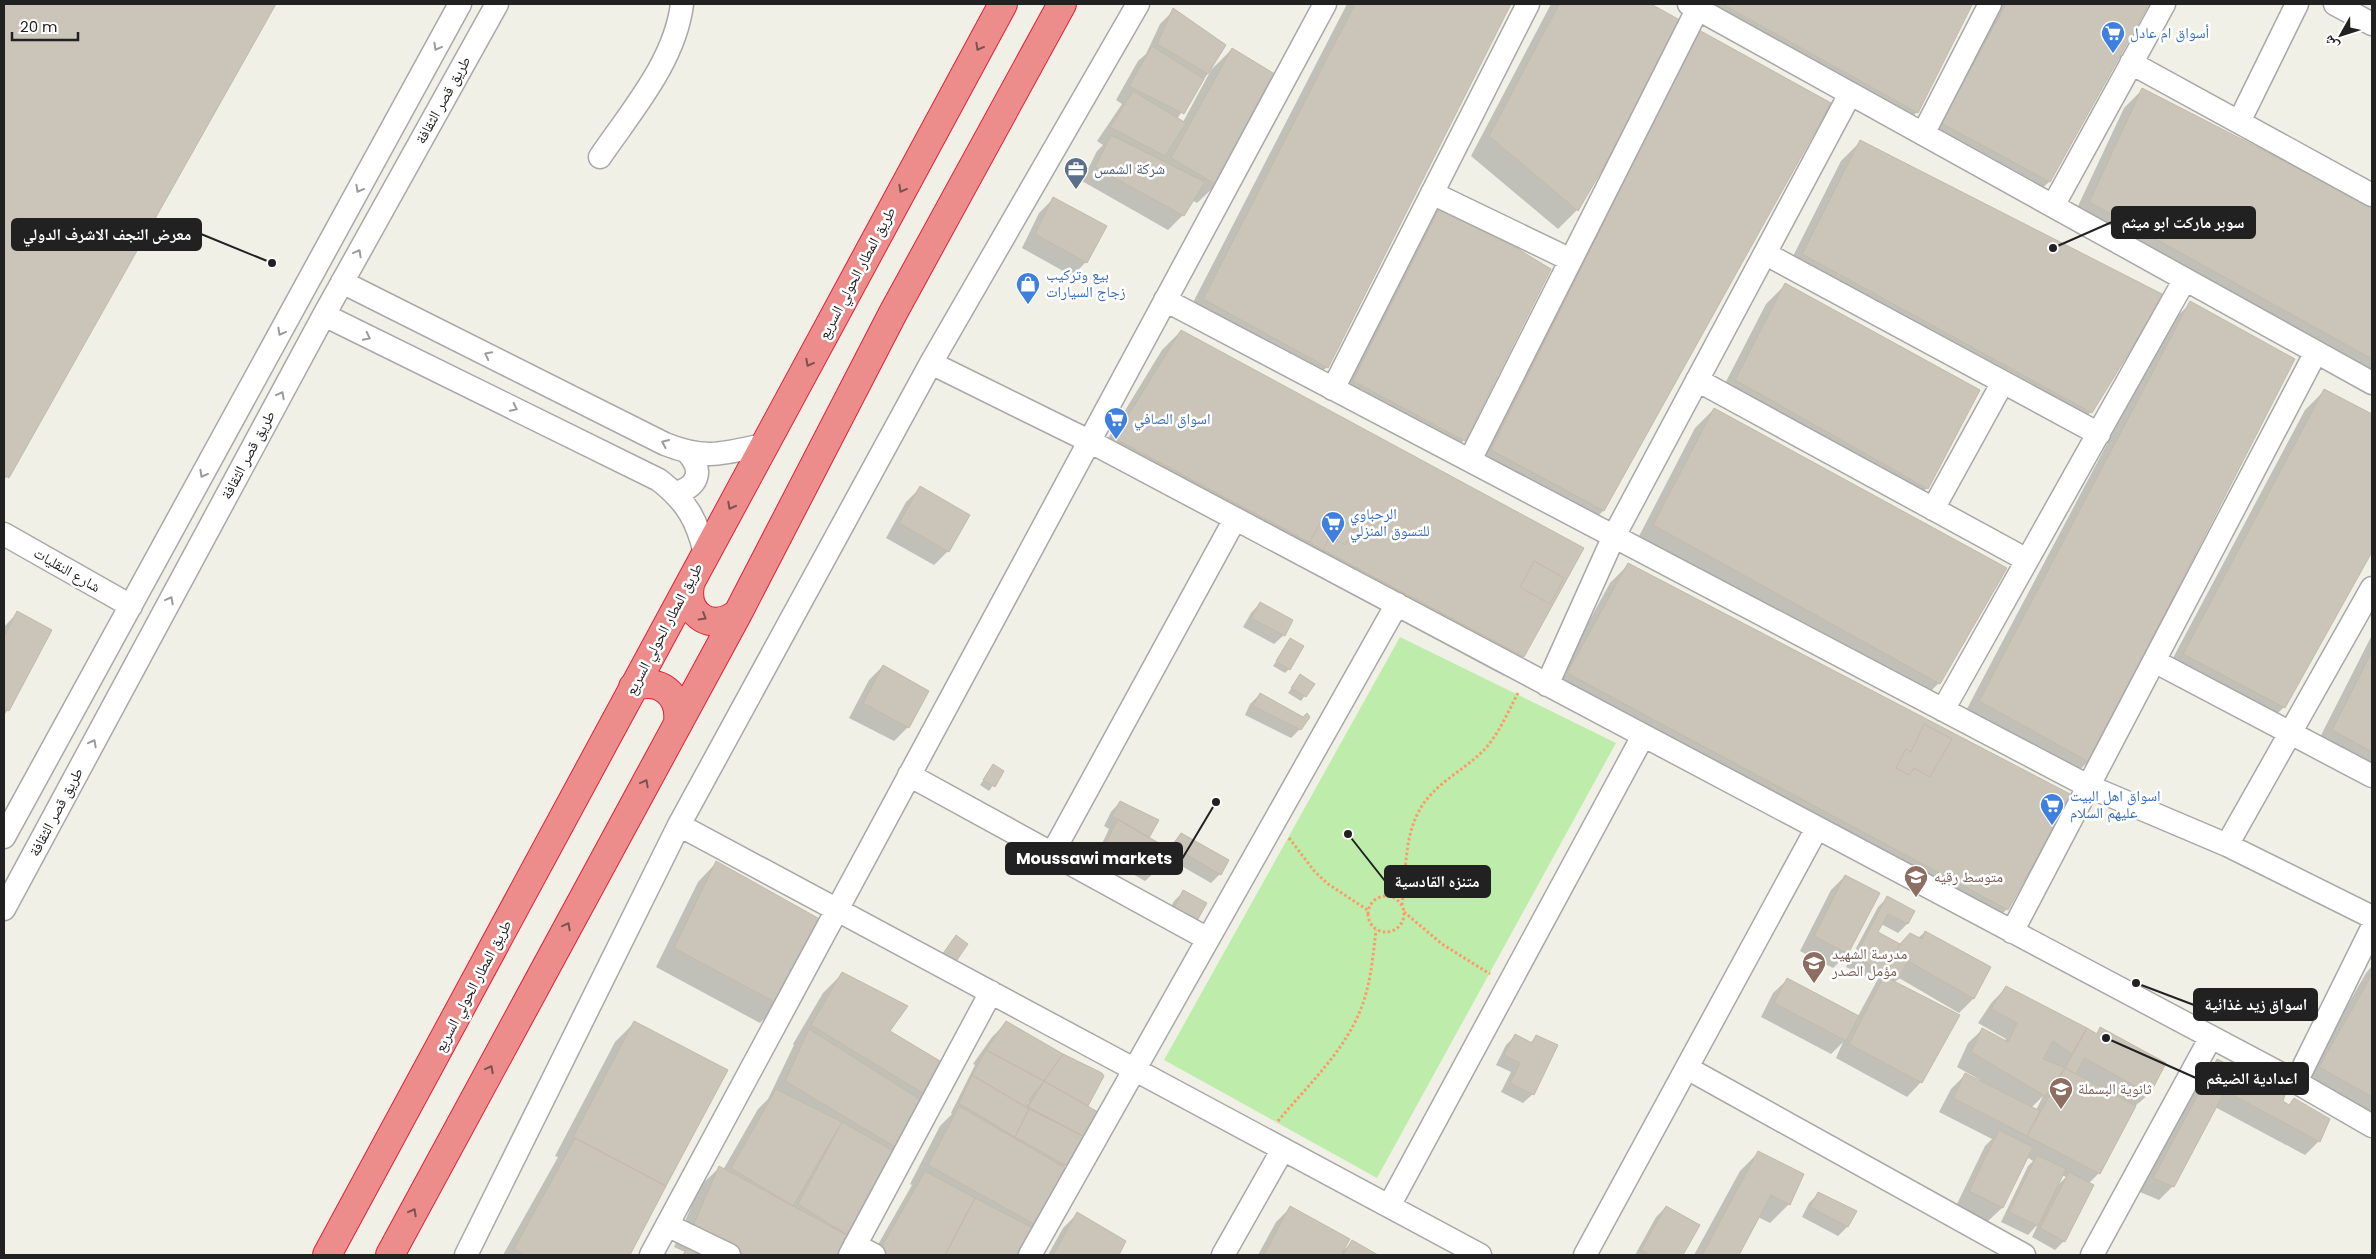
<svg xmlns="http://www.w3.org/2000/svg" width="2376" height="1259" font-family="Poppins,'Noto Naskh Arabic',sans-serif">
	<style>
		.grass { fill: #beedab }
		.shadow { fill: #0003; fill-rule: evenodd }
		.building { fill: #cac4b9; stroke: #c4baa8 }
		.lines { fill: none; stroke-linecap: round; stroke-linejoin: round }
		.minor-casing { stroke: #a8a8a8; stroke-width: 25 }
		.highway-casing { stroke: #e41f3a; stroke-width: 30 }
		.path { stroke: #ff986a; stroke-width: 3; stroke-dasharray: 2.5 2.5; stroke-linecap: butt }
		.minor { stroke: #fff; stroke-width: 22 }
		.highway { stroke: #ec8d8b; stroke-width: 28 }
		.oneway { stroke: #9b9b9b }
		.oneway2 { stroke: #7c5251 }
		.labels { text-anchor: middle; stroke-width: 5; stroke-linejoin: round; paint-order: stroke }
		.shop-label { font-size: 15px; fill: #366cbe; stroke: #fff; text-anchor: start }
		.street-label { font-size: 15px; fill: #212121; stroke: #fff }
		.service-label { font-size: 15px; fill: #4e5e75; stroke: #fff; text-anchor: start }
		.education-label { font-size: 15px; fill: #785e54; stroke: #fff; text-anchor: start }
		.leader { fill: none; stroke: #212121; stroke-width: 2 }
		.callout-dot { fill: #212121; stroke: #fff; stroke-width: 2 }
		.callout { fill: #212121; stroke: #212121; stroke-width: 2 }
		.callout-label { font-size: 16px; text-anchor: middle; font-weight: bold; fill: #fff }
	</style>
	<rect width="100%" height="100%" fill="#f1f0e7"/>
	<path class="grass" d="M1400,637L1616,743L1377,1178L1164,1060Z"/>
	<path class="shadow" d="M4,4H274L4,481Z
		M1347,4H1510L1327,367L1308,386L1185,318Z
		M1551,4H1648L1685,24L1577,210L1558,229L1471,156Z
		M1715,4H1968L1970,5L1917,112L1898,131L1704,23Z
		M1998,4H2148L2049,182L2030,200L1923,142Z
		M1174,10L1209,72L1177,119L1183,122L1211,70L1232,49L1216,185L1197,203L1192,200L1183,215L1168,230L1082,181L1097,151L1103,145L1097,141L1122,104L1116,100L1138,61L1146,54L1160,24Z
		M1681,51L1603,511L1585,529L1473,469Z
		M2143,89L2372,207V388L2071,221L2124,108Z
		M1860,142L2091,412L2072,431L1784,274L1841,161Z
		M1053,199L1086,262L1072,276L1022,248L1039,213Z
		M1442,204L1464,440L1446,459L1335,400L1423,223Z
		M1785,285L1927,488L1908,507L1717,399L1766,304Z
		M2191,303L2294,359L2088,762L2069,780L1961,720L2172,321Z
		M1181,331L1582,548L1523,657L1504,676L1096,458L1162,350Z
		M2324,391L2372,416V550L2284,707L2265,726L2165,673L2305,410Z
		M1714,409L1939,683L1920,702L1635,544L1695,428Z
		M920,488L948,551L934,565L886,538L906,502Z
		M1629,564L2071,795L2007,909L1988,928L1550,692L1610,583Z
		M1260,603L1284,635L1274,644L1243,627L1251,613Z
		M17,613L8,710L4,715V627Z
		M2372,635V781L2314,749Z
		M1290,640L1289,669L1285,673L1273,666Z
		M883,666L908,727L894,741L849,718L869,680Z
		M1300,676L1313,684L1301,701L1288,693Z
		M1260,694L1300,729L1291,738L1245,715L1250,704Z
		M993,766L1003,771L989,791L980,785Z
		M1120,802L1147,838L1167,850L1181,834L1220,874L1211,883L1164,856L1155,872L1145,881L1097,854L1109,829L1104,826L1111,812Z
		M716,863L779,1004L760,1023L656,967L698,882Z
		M1845,876L1847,954L1833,968L1800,951L1831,890Z
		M1183,892L1192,928L1162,924L1174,901Z
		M1887,898L1913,912L1907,924L1898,933L1881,924L1877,933L1899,945L1910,934L1918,938L1925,932L1990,967L1973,999L1959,1013L1899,978L1894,983L1958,1016L1921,1082L1907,1097L1836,1058L1843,1042L1831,1054L1761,1017L1773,993L1788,979L1858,1016L1879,977L1875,981L1846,967L1878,907Z
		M2372,966V1127L2301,1086L2366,973Z
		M842,974L888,1031L944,1065L845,1255H682L685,1252L674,1247L700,1186L719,1168L723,1170L758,1109L768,1099L794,1045L793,1044L823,993Z
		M2006,988L2095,1035L2100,1029L2165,1063L2149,1094L2134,1107L2099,1173L2089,1183L2064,1241L2055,1250L2032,1237L2038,1224L2028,1235L2001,1222L2028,1166L2033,1161L2027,1157L2002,1208L1987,1222L1956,1206L1985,1146L1992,1139L1939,1112L1951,1089L1965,1075L1979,1082L1980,1080L1957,1067L1968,1043L1983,1029L2004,1041L2006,1039L1978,1023L1992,1002ZM2043,1096L2036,1110L2031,1108ZM2062,1175L2066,1177L2057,1186Z
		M634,1023L727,1070L629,1255H503L558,1157L555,1156L615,1042Z
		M1006,1023L1102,1076L1086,1107L1096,1113L1064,1168L1023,1255H872L912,1185L910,1184L940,1126L952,1114L951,1113L975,1065L973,1064L992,1037ZM1029,1098L1030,1099L1026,1106L1024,1104Z
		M1515,1036L1530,1043L1537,1036L1533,1094L1523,1103L1501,1092L1511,1072L1496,1065L1506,1045Z
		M2217,1060L2245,1084L2288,1106L2319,1141L2305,1155L2215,1107L2173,1186L2159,1200L2140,1192L2203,1074Z
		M1759,1152L1789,1204L1770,1223L1758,1217L1738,1255H1694L1740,1171Z
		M1819,1193L1855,1212L1847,1227L1838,1236L1802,1217L1809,1203Z
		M1666,1207L1698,1226L1681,1255H1635L1656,1217Z
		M1290,1208L1342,1252L1352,1242L1377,1255H1258L1276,1222Z
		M1077,1214L1124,1242L1118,1255H1048L1063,1228Z"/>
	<path class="building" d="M4,4H276L9,478L4,475Z
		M1355,4H1511L1328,368L1203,299Z
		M1559,4H1651L1687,24L1578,211L1489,136Z
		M1722,4H1970L1972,5L1918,113Z
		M2006,4H2149L2050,182L1941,123Z
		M1173,8L1226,45L1208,74L1157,44Z
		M1699,30L1831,103L1604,511L1491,450Z
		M1152,46L1204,79L1184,114L1129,86Z
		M1232,48L1278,76L1217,185L1171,158Z
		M2142,88L2372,206V359L2089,202Z
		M1133,91L1186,123L1165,156L1110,127Z
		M1111,135L1205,182L1184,216L1095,167Z
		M1860,140L2164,295L2092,413L1802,254Z
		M1053,197L1107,226L1087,263L1035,234Z
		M1442,203L1551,269L1465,441L1353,381Z
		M1785,283L1980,390L1928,489L1735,380Z
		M2190,301L2295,359L2089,762L1979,701Z
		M1181,330L1584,548L1524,657L1114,438Z
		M2324,389L2372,414V552L2285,708L2183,654Z
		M1714,408L2007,568L1940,684L1653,525Z
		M920,486L970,515L949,552L899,523Z
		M1327,512L1355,528L1345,545L1329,537L1323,551L1308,544Z
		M1534,561L1564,578L1550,604L1520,587Z
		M1628,563L2072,795L2008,910L1567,673Z
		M1260,602L1293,620L1285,636L1251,618Z
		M17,611L52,630L9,711L4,708V637Z
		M1290,638L1304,646L1290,670L1276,661Z
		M2372,651V752L2332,730Z
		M883,665L929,691L909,728L863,703Z
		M1300,674L1315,684L1306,697L1291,688Z
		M1260,693L1303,717L1307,713L1310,717L1301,730L1253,706Z
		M1924,724L1952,739L1930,777L1914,768L1909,775L1896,768L1906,749L1911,752Z
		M993,764L1004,771L995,787L983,780Z
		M1120,801L1159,820L1149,838L1112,816Z
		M1118,819L1169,849L1156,873L1105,844Z
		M1181,833L1229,860L1221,875L1172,846Z
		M716,861L825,922L780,1005L674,948Z
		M1845,875L1880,893L1848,954L1814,936Z
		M1183,890L1207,903L1193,928L1171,915Z
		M1887,896L1915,911L1908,924L1888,914L1878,932L1900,944L1885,973L1855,957Z
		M1925,931L1991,967L1974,999L1908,961L1899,979L1887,974L1900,944L1910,933L1922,939Z
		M956,935L968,944L957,960L942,955Z
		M842,972L908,1006L890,1031L945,1064L929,1097L811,1025Z
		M2372,974V1097L2319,1067Z
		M1884,976L1960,1015L1922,1083L1849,1044Z
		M1787,978L1859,1016L1846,1041L1774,1003Z
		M2006,986L2087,1028L2072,1054L2053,1041L2043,1059L2065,1068L2045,1096L1971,1052L1982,1028L2008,1042L2017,1023L1991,1009Z
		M634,1021L728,1070L666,1186L573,1137Z
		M1006,1021L1063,1054L1044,1081L986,1050Z
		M2100,1027L2166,1063L2150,1094L2084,1058L2076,1074L2065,1068L2087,1028L2097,1034Z
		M809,1029L926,1103L900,1150L785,1081Z
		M1515,1034L1532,1043L1536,1035L1558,1045L1534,1095L1510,1083L1520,1063L1504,1055Z
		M986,1050L1044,1081L1026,1104L1029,1109L972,1075Z
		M1063,1054L1102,1073L1104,1076L1088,1106L1044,1081Z
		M2217,1059L2241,1071L2238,1077L2245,1083L2250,1078L2285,1095L2283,1101L2289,1105L2294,1098L2330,1119L2320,1142L2225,1091L2174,1187L2153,1178Z
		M2065,1068L2136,1106L2100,1174L2027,1136Z
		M1965,1073L2040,1111L2027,1136L1953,1098Z
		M972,1075L1029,1109L1015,1137L959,1103Z
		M1044,1081L1098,1112L1085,1137L1028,1107Z
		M776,1089L842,1122L793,1206L731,1168Z
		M959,1106L1072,1172L1043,1229L928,1165Z
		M1029,1109L1085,1137L1067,1166L1015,1137Z
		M842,1122L899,1154L852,1238L798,1204Z
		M1999,1130L2033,1147L2003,1208L1969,1191Z
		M575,1138L666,1186L630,1255H524L514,1249Z
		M1758,1151L1804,1174L1790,1205L1771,1195L1739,1255H1702Z
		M2037,1155L2066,1169L2038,1226L2009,1212Z
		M719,1166L852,1238L846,1255H746L692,1228Z
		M925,1171L975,1198L945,1255H882L878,1253Z
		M2069,1172L2094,1185L2065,1242L2040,1228Z
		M1818,1192L1857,1211L1848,1227L1810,1207Z
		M975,1198L1039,1231L1025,1255H945Z
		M1290,1206L1350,1239L1341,1255H1264Z
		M1666,1206L1700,1225L1683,1255H1650L1641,1250Z
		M1077,1212L1126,1241L1119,1255H1053Z
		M1352,1240L1378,1255H1343Z
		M688,1247L704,1255H683Z"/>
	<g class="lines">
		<g class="minor-casing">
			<path id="minor" d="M1689,4L2372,383
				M2335,4L2372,24
				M2131,63L2372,195
				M2239,122L2297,4
				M1923,134L1990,4
				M600,157C632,110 675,61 682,4
				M1432,193L1571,260
				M2053,206L2164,4
				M1766,254L2099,434
				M342,282L665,444C705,460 722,454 763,445
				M1165,300L2088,786L2227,845L2372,917
				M324,315L659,480C687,502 697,520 705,553
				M931,363L1089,441L2296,1082L2372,1126
				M1697,380L2027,560
				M1333,389L1528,4
				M1470,460L1700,4
				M675,493C698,487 704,471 688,453
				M1933,509L2003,382
				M4,534L131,606
				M2154,661L2372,776
				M1547,685L1614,536L1850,94
				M1943,710L2185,279
				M909,775L1208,939
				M679,825L1480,1255
				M4,837L460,4
				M2227,845L2372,588
				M1052,854L1235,519
				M4,909L324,315L497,4
				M2012,932L2316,352
				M1687,1068L2024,1255
				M2296,1082L2372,928
				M1389,1206L1643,736
				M667,1225L729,1255
				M855,1245L874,1255
				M466,1255L679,825L931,363L1138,4
				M651,1255L1325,4
				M850,1255L991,992
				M1030,1255L1397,604
				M1223,1255L1283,1149
				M1585,1255L1817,828
				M2092,1255L2211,1037"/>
		</g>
		<g class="highway-casing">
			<path id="highway" d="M690,585C684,616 713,633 738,613
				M633,687C660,677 681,695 678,722
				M327,1255L1003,4
				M390,1255L738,613L893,313L1062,4"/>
		</g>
		<path class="path" d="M1289,838L1315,872L1328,884L1369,911
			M1368 914a18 18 0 1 1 36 0a18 18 0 1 1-36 0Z
			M1402,905C1406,874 1404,838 1419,811C1434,783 1464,771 1485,749C1499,733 1508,712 1518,693
			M1404,912L1442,944L1490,974
			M1278,1121C1308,1085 1346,1050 1362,1006C1371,982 1373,955 1376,930"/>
		<use href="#minor" class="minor"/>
		<use href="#highway" class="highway"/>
	</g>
	<defs><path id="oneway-chevron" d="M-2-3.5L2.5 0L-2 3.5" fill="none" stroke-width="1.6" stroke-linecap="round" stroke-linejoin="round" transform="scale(1.25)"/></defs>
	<g class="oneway">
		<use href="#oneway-chevron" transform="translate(437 47) rotate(119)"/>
		<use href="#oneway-chevron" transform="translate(359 189) rotate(119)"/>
		<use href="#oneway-chevron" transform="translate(358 253) rotate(-61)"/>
		<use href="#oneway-chevron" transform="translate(281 332) rotate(119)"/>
		<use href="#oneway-chevron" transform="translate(367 337) rotate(26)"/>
		<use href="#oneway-chevron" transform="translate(488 355) rotate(-153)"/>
		<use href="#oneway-chevron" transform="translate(281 395) rotate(-62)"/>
		<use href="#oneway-chevron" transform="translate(514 408) rotate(26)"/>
		<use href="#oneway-chevron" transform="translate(665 443) rotate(-156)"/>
		<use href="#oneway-chevron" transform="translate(203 474) rotate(119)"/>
		<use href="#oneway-chevron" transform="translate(170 600) rotate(-62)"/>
		<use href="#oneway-chevron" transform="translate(93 743) rotate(-62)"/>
	</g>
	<g class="oneway2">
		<use href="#oneway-chevron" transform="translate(979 47) rotate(119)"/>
		<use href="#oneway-chevron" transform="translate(902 189) rotate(119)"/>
		<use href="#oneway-chevron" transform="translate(809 363) rotate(118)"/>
		<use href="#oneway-chevron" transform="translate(731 506) rotate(118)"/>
		<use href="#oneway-chevron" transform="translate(703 617) rotate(31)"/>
		<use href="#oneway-chevron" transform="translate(645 783) rotate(-62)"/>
		<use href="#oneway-chevron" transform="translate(567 926) rotate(-62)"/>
		<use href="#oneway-chevron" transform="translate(490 1069) rotate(-62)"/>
		<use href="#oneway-chevron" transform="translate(413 1212) rotate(-62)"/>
	</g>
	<defs>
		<g id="supermarket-pin" transform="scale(1.25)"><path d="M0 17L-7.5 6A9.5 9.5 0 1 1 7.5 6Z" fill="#3f7fe0" stroke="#fff"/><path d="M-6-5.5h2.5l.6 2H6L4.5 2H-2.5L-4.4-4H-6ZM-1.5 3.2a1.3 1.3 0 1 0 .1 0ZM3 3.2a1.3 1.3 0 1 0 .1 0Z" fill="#fff"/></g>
		<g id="office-pin" transform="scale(1.25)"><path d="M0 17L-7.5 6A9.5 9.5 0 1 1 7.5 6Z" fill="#5c6f8a" stroke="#fff"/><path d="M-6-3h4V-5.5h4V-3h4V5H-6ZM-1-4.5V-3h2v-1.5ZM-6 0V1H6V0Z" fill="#fff"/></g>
		<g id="shop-pin" transform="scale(1.25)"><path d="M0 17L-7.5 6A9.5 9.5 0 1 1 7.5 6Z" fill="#3f7fe0" stroke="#fff"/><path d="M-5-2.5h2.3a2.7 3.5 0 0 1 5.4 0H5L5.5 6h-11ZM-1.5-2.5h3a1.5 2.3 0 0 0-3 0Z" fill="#fff"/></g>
		<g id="school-pin" transform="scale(1.25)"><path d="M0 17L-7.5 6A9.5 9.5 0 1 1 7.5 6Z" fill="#8d6e63" stroke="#fff"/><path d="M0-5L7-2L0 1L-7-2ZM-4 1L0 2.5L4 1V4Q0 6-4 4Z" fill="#fff"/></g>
	</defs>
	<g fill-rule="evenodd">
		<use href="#supermarket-pin" x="2113" y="33"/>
		<use href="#office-pin" x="1076" y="169"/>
		<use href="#shop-pin" x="1028" y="284"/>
		<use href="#supermarket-pin" x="1116" y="419"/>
		<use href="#supermarket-pin" x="1333" y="523"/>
		<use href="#supermarket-pin" x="2052" y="805"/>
		<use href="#school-pin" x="1916" y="877"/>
		<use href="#school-pin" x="1814" y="963"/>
		<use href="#school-pin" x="2061" y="1089"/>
	</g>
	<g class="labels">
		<g class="shop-label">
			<text x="2130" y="38">أسواق ام عادل</text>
			<text x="1046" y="280">بيع وتركيب<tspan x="1046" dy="17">زجاج السيارات</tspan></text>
			<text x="1134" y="424">اسواق الصافي</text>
			<text x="1350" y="519">الرحباوي<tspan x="1350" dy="17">للتسوق المنزلي</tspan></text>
			<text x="2070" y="801">اسواق اهل البيت<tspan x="2070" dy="17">عليهم السلام</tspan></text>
		</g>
		<g class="street-label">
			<text transform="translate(443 100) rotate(-61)" y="5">طريق قصر الثقافة</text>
			<text transform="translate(857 273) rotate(-62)" y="5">طريق المطار الحولي السريع</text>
			<text transform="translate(248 455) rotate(-62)" y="5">طريق قصر الثقافة</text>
			<text transform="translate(67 570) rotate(30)" y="5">شارع النقليات</text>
			<text transform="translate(664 629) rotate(-62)" y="5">طريق المطار الحولي السريع</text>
			<text transform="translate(56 812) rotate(-62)" y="5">طريق قصر الثقافة</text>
			<text transform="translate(473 986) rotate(-62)" y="5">طريق المطار الحولي السريع</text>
		</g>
		<g class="service-label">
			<text x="1094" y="174">شركة الشمس</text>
		</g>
		<g class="education-label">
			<text x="1934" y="882">متوسط رقيه</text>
			<text x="1832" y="959">مدرسة الشهيد<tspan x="1832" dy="17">مؤمل الصدر</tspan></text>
			<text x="2078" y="1094">ثانوية البسملة</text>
		</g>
	</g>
	<path class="leader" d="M2053 248L2112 222M272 263L201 234M1216 802L1182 859M1348 834L1385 881M2136 983L2194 1005M2106 1038L2196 1078"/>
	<g class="callout-dot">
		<circle cx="2053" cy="248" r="5"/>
		<circle cx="272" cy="263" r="5"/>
		<circle cx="1216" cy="802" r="5"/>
		<circle cx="1348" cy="834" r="5"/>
		<circle cx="2136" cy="983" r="5"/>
		<circle cx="2106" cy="1038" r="5"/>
	</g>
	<g class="callout">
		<rect x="2112" y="207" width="143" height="31" rx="5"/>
		<rect x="12" y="219" width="189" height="31" rx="5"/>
		<rect x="1006" y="843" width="176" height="31" rx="5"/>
		<rect x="1385" y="866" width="105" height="31" rx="5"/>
		<rect x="2194" y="989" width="123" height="31" rx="5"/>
		<rect x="2196" y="1063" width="112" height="31" rx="5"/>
	</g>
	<g class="callout-label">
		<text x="2183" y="228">سوبر ماركت ابو ميثم</text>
		<text x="107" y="240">معرض النجف الاشرف الدولي</text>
		<text x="1094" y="864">Moussawi markets</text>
		<text x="1437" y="887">متنزه القادسية</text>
		<text x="2256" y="1010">اسواق زيد غذائية</text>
		<text x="2252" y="1084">اعدادية الضيغم</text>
	</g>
	<rect width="2376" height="1259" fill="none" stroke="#212121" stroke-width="10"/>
	<g transform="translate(2341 35) rotate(231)" stroke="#ffffff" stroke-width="4" paint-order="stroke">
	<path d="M0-4L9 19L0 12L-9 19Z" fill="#212121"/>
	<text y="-8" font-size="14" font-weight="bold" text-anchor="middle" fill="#212121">ش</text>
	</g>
	<path d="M12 32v8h66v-8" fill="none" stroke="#212121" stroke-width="2.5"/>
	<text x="20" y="32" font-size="15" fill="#212121" stroke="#ffffff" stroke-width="4" paint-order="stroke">20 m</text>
</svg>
